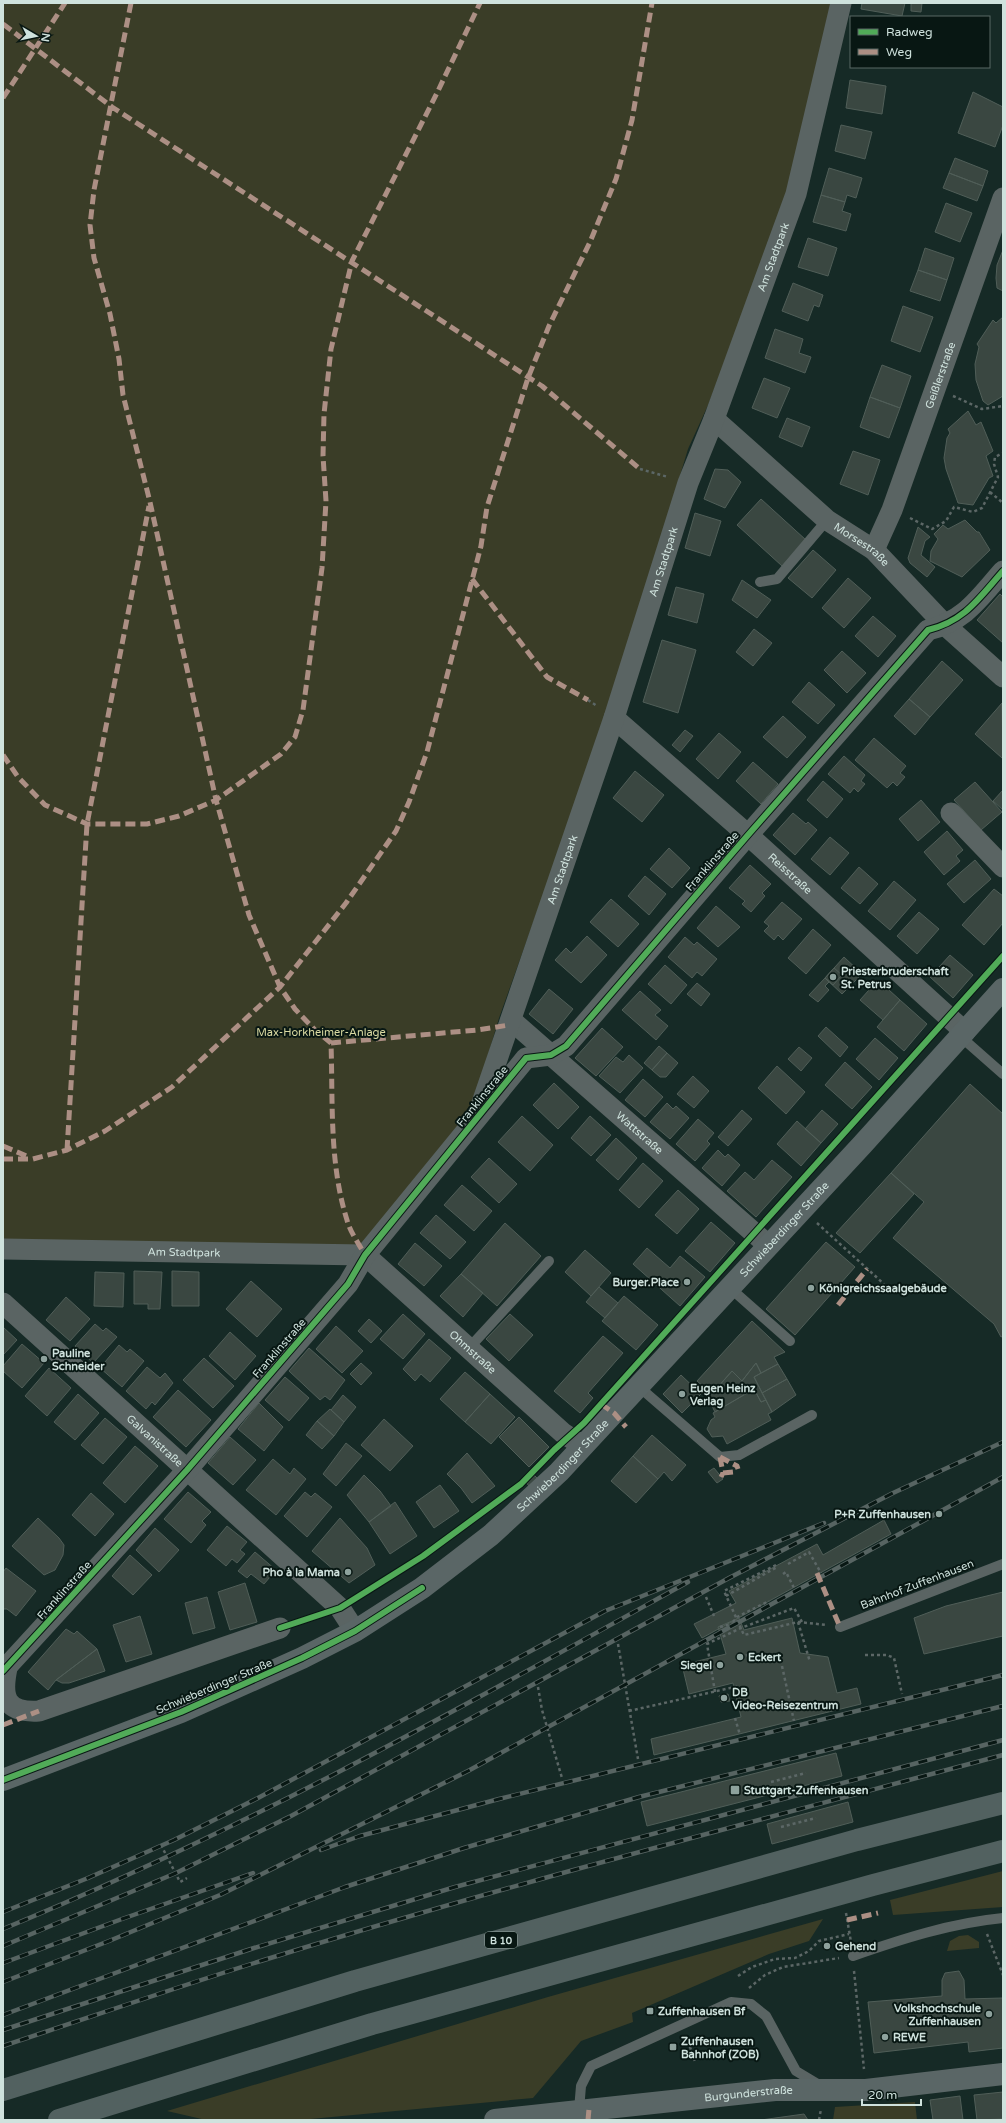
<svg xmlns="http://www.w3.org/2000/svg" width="1006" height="2123" font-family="'Varela Round',sans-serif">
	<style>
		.green { fill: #3a3d27 }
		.building { fill: #3a4741; stroke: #505e58 }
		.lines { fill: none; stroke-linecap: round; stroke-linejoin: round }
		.path { stroke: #5c6766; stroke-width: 2.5; stroke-dasharray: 3 3; stroke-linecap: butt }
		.lane { stroke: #5a6463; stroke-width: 10 }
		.street { stroke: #5a6463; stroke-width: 21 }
		.secondary { stroke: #5a6666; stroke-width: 22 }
		.highway { stroke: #526160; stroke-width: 22 }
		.rail-casing { stroke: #576462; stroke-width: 4.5 }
		.rail { stroke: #081713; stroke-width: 3; stroke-dasharray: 9; stroke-linecap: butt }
		.quiet { stroke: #ac8f84; stroke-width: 5; stroke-dasharray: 10 5; stroke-linecap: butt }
		.cycleway-casing { stroke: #081713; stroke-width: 8 }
		.cycleway { stroke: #51ab58; stroke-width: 6 }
		.poi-dot { fill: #8ea29d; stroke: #081713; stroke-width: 1.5 }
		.labels { text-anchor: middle; stroke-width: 4; stroke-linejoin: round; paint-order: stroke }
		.shield { fill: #081713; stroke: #93a5a0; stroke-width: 1 }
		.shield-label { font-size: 10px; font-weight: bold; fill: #cfe2dd }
		.street-label { font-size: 11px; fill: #cfe2dd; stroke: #081713 }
		.poi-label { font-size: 11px; font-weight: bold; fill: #cfe2dd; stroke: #081713; text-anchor: start }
		.park-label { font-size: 11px; fill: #dadaa2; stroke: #081713 }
	</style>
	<rect width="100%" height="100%" fill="#162a26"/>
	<path class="green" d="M3,3H832L790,187L709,403L688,449L609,711L499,1018L469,1119L368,1243L329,1248L3,1243Z
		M1003,1871V1907L893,1915L890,1900Z
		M823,1919L809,1941L769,1954L632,2013L633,2022L581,2041L533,2098L300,2120H206L167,2111L548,1997Z
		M968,1935L979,1942V1948L947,1951L950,1941L959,1936Z
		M915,2102L917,2120H833L835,2107Z"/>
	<path class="building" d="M862,3H905L902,16L861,9Z
		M911,3H922L921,12L911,11Z
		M850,80L886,86L882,114L846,108Z
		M973,92L1003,107V125L995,147L958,133Z
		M841,125L872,132L865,159L835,151Z
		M955,158L988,171L983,186L949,173Z
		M829,168L862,178L856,198L847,195L845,202L821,195Z
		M949,173L983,186L977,201L943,188Z
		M821,195L845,202L842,211L851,214L846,231L813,222Z
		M946,203L972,213L960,242L935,232Z
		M808,238L837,248L828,276L798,267Z
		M925,248L954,258L947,280L918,270Z
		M1003,250V291L997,288L996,278L997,265Z
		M918,270L947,280L940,301L910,291Z
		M793,283L823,295L819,307L814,305L808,321L782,311Z
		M903,306L933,317L920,352L891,341Z
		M1003,317V396L988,405L983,401L976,380L975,364L979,347L977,344L993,320L996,323Z
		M775,329L803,339L799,353L811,357L805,373L765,358Z
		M882,365L911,376L900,408L870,397Z
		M764,378L790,388L777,418L752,408Z
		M870,397L900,408L889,438L860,427Z
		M968,411L976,425L981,422L993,451L986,456L993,476L989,478L973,505L958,503L946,469L944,458L947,438L950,433L948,429Z
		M787,418L810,427L802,447L779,437Z
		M853,451L880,460L868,495L840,484Z
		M715,469L728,470L741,482L725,508L704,499Z
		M761,499L806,540L782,566L737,525Z
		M695,513L721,521L710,556L685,548Z
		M965,520L977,532H979L990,550L962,577L930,561L931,551L938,539L934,534L943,525L948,529Z
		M918,527L930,537L925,541L921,555L935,567L927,577L910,563L908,558Z
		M813,550L836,570L812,598L788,578Z
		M848,578L871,598L844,628L822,608Z
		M742,580L771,600L757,618L732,600Z
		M676,587L704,594L697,623L668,615Z
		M1000,594L1003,597V643L977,620Z
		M873,616L896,636L878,657L855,636Z
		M754,629L772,643L753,666L736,652Z
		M662,640L696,650L678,713L643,702Z
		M842,651L866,673L847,693L824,670Z
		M942,661L963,680L930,717L909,699Z
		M809,682L835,705L818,724L792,702Z
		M909,699L930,717L915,735L894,716Z
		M1002,703L1003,756L1002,758L975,734Z
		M783,716L806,737L787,758L763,737Z
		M685,730L693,736L680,752L672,745Z
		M719,733L741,752L718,779L696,759Z
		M874,738L906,766L900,773L905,777L897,786L893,782L887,788L855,760Z
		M844,756L865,775L861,781L865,784L858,792L854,788L850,793L828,774Z
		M753,762L778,784L761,804L736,781Z
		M635,771L664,795L642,822L613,798Z
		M823,781L843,799L827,818L807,800Z
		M975,782L1002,812L981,830L954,800Z
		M1003,790V810L993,801Z
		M921,800L940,822L918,841L899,819Z
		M793,813L806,824L808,822L817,830L795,855L773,835Z
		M947,831L963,850L956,856L960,861L944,875L924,852Z
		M830,837L849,853L830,875L811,859Z
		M669,848L690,868L672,888L650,869Z
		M975,860L991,879L964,903L947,884Z
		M750,865L771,884L762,893L765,896L751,912L742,904L745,901L729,888Z
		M859,867L878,884L860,904L841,888Z
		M645,876L666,894L649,915L628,896Z
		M894,881L916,900L890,930L868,911Z
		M994,889L1003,896V923L984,945L962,925Z
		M611,899L639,924L618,947L590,922Z
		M782,902L802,919L783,940L778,935L774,940L764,931L769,926L764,922Z
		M716,906L740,927L718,947L697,928Z
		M919,912L939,929L917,954L897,936Z
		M813,929L831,945L806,974L788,958Z
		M587,936L607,955L581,983L555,960L566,948L571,953Z
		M685,937L694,945L697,942L717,959L702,976L697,972L692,978L668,957Z
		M950,955L973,975L953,998L930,977Z
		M844,957L862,974L842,994L825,978Z
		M665,965L687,985L671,1004L648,984Z
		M834,968L842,975L833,985L825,978Z
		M825,978L829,982L825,986L829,990L818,1002L809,995Z
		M878,980L900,1000L883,1020L860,1000Z
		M697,983L710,994L701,1006L687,994Z
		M549,989L573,1009L553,1034L529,1014Z
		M640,991L661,1010L655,1015L668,1026L656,1040L622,1010Z
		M900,1000L927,1024L904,1051L877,1027Z
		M826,1027L848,1047L840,1057L818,1036Z
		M602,1028L623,1047L596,1076L575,1058Z
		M875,1038L898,1058L879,1080L856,1059Z
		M659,1046L667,1053L652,1070L644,1063Z
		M799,1047L812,1058L801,1071L788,1059Z
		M667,1053L678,1063L666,1077H660L652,1070Z
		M629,1055L643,1068L620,1093L599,1076L616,1057L623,1062Z
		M845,1062L872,1087L852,1109L825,1085Z
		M777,1066L805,1092L786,1114L758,1088Z
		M693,1076L709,1091L694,1108L677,1094Z
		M643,1079L663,1097L645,1117L625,1100Z
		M554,1083L579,1107L558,1129L533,1105Z
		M970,1084L1003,1114V1336L1001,1337L994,1324L893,1238L924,1202L891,1173Z
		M667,1103L673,1109L676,1106L689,1118L670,1139L650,1122Z
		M742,1110L752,1119L728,1146L718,1137Z
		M822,1110L838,1124L821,1143L805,1129Z
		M522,1116L553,1145L530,1171L498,1142Z
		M590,1116L611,1135L591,1156L571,1138Z
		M698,1119L714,1133L707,1141L710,1144L695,1161L676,1144Z
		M797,1121L821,1143L801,1166L777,1144Z
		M616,1138L637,1158L618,1180L596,1160Z
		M718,1150L725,1157L728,1154L740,1165L722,1186L702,1168Z
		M489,1158L517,1184L499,1203L471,1177Z
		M772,1160L792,1177L756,1217L727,1191L745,1172L754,1180Z
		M643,1163L663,1181L639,1208L619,1190Z
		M891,1173L914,1194L860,1253L836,1233Z
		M462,1185L492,1211L474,1231L444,1205Z
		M678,1190L699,1209L677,1234L655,1215Z
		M436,1215L466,1242L450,1259L420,1233Z
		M711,1222L735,1243L710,1272L685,1251Z
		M505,1223L541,1256L497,1306L461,1274Z
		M826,1242L855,1267L795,1335L766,1309Z
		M415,1243L442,1266L424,1286L398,1264Z
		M647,1248L670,1268L680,1256L705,1277L680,1306L633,1264Z
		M585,1250L611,1273L591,1296L565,1272Z
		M134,1271L162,1272L160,1309H148V1304H134Z
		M172,1271L199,1272V1306H172Z
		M95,1272L124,1273L123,1307L94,1306Z
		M461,1274L483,1293L463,1317L440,1296Z
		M251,1281L282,1309L257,1337L226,1309Z
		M599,1287L618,1303L605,1318L586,1302Z
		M624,1296L658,1325L636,1350L602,1321Z
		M66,1297L90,1319L70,1341L46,1320Z
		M403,1314L425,1334L403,1359L380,1339Z
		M510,1314L533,1335L509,1361L486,1339Z
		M369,1319L382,1331L371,1343L358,1331Z
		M752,1321L785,1352L774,1357L778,1364L761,1373L756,1363L742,1381L732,1371L712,1394L697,1381Z
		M95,1324L103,1331L106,1328L117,1337L93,1363L75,1346Z
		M336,1326L363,1351L342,1373L316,1349Z
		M3,1327L17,1340L3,1355Z
		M230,1332L256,1356L235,1380L209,1356Z
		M603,1336L623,1353L588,1393L593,1398L580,1413L554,1391Z
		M429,1339L451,1358L430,1382L421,1374L415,1381L403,1369Z
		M22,1344L44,1363L22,1388L3,1371V1366Z
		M119,1345L127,1352L130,1349L144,1361L122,1387L100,1368Z
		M309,1348L345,1380L330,1400L325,1396L320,1400L289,1371Z
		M204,1358L234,1386L213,1408L183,1380Z
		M361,1363L372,1373L361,1385L350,1374Z
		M756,1363L761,1373L754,1377L766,1400L761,1402L754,1389L715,1412L708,1398L732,1371L742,1381Z
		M778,1364L787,1379L762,1393L754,1377Z
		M147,1367L160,1378L165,1373L173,1383L155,1405L152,1402L146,1409L126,1391Z
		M49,1368L71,1388L47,1416L25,1396Z
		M465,1372L490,1394L465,1422L440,1399Z
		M681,1375L701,1394L682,1413L663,1394Z
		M285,1377L309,1398L289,1421L265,1400Z
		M787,1379L796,1395L772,1412L762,1393Z
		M754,1389L761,1402L766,1400L772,1412L768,1414L771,1420L727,1444L723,1436L712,1437L707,1429L711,1420L715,1417L713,1413Z
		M178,1390L211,1420L186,1447L153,1417Z
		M78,1394L99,1413L75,1440L54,1422Z
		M490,1394L515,1417L491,1444L465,1422Z
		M343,1395L356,1407L344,1422L331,1410Z
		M259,1403L283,1427L264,1451L238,1429Z
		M330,1409L344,1422L334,1436L317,1421Z
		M519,1417L549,1447L529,1467L499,1437Z
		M105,1418L127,1437L103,1464L81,1445Z
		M384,1419L413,1446L390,1471L361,1445Z
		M317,1421L334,1436L322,1449L306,1435Z
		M652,1435L686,1465L672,1481L664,1472L658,1479L633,1456Z
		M230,1437L256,1460L233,1485L208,1463Z
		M346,1443L362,1456L336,1486L323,1474Z
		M135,1446L158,1466L125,1503L103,1483Z
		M467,1453L495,1486L472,1503L461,1488L447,1474Z
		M633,1456L658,1479L636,1503L611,1481Z
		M273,1459L290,1474L294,1468L306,1479L276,1515L246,1490Z
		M714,1468L723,1479L717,1483L708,1472Z
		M533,1474L537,1478L529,1486L525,1481Z
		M364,1475L380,1491L391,1506L369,1522L347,1495Z
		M440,1485L459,1511L434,1528L416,1502Z
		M188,1492L211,1512L202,1521L206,1525L191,1543L164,1519Z
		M305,1492L311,1497L315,1493L332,1507L307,1537L284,1516Z
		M91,1493L114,1514L95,1536L72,1515Z
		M395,1502L417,1536L390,1554L369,1522Z
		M38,1518L59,1538L64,1545L63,1555L55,1570L44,1575L12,1546Z
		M340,1518L367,1548L375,1565L349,1583L312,1551Z
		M884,1520L891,1534L702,1638L694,1624L736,1603L729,1591L817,1544L823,1555Z
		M227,1526L247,1542L240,1550L245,1554L237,1563L232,1559L226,1566L207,1550Z
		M155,1528L179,1550L159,1572L136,1550Z
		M255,1552L276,1570L264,1584L251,1574L247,1578L238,1571Z
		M130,1555L152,1575L133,1595L112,1576Z
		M6,1568L36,1591L16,1616L7,1609H3V1572Z
		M245,1583L257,1622L230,1630L218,1592Z
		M1003,1592V1636L924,1654L914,1618L946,1606Z
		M207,1597L215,1628L193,1634L185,1603Z
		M140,1616L152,1654L126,1662L113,1625Z
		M739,1618L744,1630L792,1618L800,1653L828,1657L837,1693L857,1688L861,1704L654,1755L651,1739L741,1717L733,1683L689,1694L682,1665L726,1654L718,1627Z
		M66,1629L74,1634L77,1631L97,1649L56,1680L48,1690L28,1672Z
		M97,1649L105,1671L69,1683H62L56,1680Z
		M728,1694L730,1701L721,1702L719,1696Z
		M836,1753L842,1776L647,1826L641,1802Z
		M848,1802L853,1822L772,1844L767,1824Z
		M959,1971L964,1980L965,1999L1003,1998V2048L969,2052L968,2042L874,2053L868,2002L942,1996V1980L945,1973Z
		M1003,2092V2119L977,2120L974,2095Z
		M960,2096L963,2120H933L930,2100Z
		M804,2114L808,2120H761Z"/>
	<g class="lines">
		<path class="path" d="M953,396L982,409L1003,406
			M640,469L668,477
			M990,492L1003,503
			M910,518L932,529L946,521L954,507L973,512L982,508L998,477L994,464L995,457L1003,453
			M588,700L597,706
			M817,1223L884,1284
			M788,1564L809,1552L821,1573
			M776,1565L724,1591L744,1635L798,1622L827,1625
			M783,1574L786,1572L794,1588
			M726,1596L777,1567
			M706,1597L714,1616
			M733,1622L737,1617L769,1601
			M798,1622L810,1662
			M720,1627L738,1622L770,1606
			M618,1644L638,1759
			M865,1655H887L894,1658L902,1694
			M740,1657L748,1655
			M782,1666L794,1721
			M711,1667L720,1665
			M538,1687L542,1710L562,1778
			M715,1692L707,1644L741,1628L794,1608L802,1622
			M629,1711L739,1686
			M735,1718L740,1735
			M771,1782L806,1773
			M781,1827L816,1818
			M161,1845L180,1882L187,1878
			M846,1913L851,1942
			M987,1934L1003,1975
			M854,1971L864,2069
			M738,1976L752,1967L775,1959L795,1958L809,1951L819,1941L849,1934
			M749,1988L765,1975L783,1967L839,1958
			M688,2041L695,2062
			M819,2120L821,2109"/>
		<path class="lane" d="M760,582L777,579L827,520
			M961,1037L1003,1074
			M729,1287L790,1341
			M469,1348L549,1261
			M638,1386L720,1457L739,1455L812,1415
			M840,1627L1003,1564
			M853,1956C902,1939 951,1923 1003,1918
			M579,2110L581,2086L591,2066L731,2002L751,2004L766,2016L796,2071L821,2086"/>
		<g class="street">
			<path id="s1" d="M714,419L827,520L874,550L946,626L1003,677"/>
			<path id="s2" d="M874,550L892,510L1003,198"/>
			<path id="s3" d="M614,718L748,835L965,1032"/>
			<path d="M951,813L1003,867"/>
			<path id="s4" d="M511,1020L768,1245"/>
			<path id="s5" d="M481,1106L614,718L688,483L714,419L796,194L841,3"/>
			<path id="s6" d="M3,1249L365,1255L563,1433L583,1446"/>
			<path id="s7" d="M3,1303L340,1608L355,1631"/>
			<path d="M7,1668C1,1697 5,1713 39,1711L280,1628"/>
			<path d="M3,1671L187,1470L348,1284L365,1255L526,1058L551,1055L566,1046L748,835L928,630C965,621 979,598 1003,571"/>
		</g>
		<g class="secondary">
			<path id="s8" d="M3,1780L181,1712L302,1658L355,1631L422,1588L491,1535L559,1472L862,1145L1003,989"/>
			<path id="s9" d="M495,2120L775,2090H866L1003,2074"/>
		</g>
		<path class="highway" d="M3,2090L355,1981L857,1840L1003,1803
			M59,2120L372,2024L873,1885L1003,1851"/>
		<g class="rail-casing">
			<path id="rail" d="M321,1850L360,1836L499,1799L1003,1675
				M3,1912L88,1878L174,1840L258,1798L605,1611L824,1523
				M3,1929C241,1832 464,1706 688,1582
				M3,1946L176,1873L291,1816L729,1578L893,1493L1003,1442
				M3,1963L122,1919L253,1873
				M3,1982L109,1941L220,1895L468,1771L1003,1477
				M3,2015L345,1887L464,1848L639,1797L1003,1706
				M3,2030L254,1948L455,1887L1003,1740
				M3,2046C94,2016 185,1984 277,1956C517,1882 760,1820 1003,1755"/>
		</g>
		<use href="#rail" class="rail"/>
		<path class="quiet" d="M131,3L94,190L90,225L94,258L110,314L119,359L123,395L150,502L216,800L249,915L280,987L295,1009L315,1030L331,1043C333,1102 329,1163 347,1220C350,1232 359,1244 365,1255
			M3,24L112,107L542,386L640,469
			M3,98L65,3
			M472,579L547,677L588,700
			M3,755L18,777L45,805L87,824H147L179,816L216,800L281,754L295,737L303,710L322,568L326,501L323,456L324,414L331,349L352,261L437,93L480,3
			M331,1043L477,1030L509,1025
			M3,1146L29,1157
			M67,1150L87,824L149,506
			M3,1159H33L67,1150L105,1131L172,1087L280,987L346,903L396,831L409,802L427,752L481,546L487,507L528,378L549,326L590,242L616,179L632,120L652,3
			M838,1305L867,1269
			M601,1404L614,1413L626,1427
			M720,1457L737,1466L738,1469
			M720,1457L723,1473L721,1477
			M723,1473L733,1472L734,1474
			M817,1573L840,1627
			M3,1725L39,1711
			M847,1920L878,1913
			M588,2120L589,2109"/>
		<g class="cycleway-casing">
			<path id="cycleway" d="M280,1628L340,1608L423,1556L521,1484L554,1450L584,1423L1003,956
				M3,1671L187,1470L348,1284L365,1255L526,1058L551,1055L566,1046L748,835L928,630C965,621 979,598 1003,571
				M3,1780L181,1712L302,1658L355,1631L422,1588"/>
		</g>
		<use href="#cycleway" class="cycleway"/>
	</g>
	<g class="poi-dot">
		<circle cx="833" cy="977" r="4"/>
		<circle cx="687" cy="1282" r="4"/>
		<circle cx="811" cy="1288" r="4"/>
		<circle cx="44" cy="1359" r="4"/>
		<circle cx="682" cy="1394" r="4"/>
		<circle cx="939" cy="1514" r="4"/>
		<circle cx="348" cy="1572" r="4"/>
		<circle cx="740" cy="1657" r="4"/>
		<circle cx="720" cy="1665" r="4"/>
		<circle cx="724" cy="1698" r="4"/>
		<rect x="730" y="1785" width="10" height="10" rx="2"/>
		<circle cx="827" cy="1946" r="4"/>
		<rect x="646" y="2007" width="8" height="8" rx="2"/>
		<circle cx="989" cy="2014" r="4"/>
		<circle cx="885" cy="2037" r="4"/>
		<rect x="669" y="2043" width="8" height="8" rx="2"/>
	</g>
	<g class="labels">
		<rect class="shield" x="485" y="1932" width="32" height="16" rx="3"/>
		<g class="shield-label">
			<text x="501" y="1944">B 10</text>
		</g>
		<g class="street-label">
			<text dy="4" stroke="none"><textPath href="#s5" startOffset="898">Am Stadtpark</textPath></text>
			<text dy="4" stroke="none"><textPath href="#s2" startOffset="187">Geißlerstraße</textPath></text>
			<text dy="4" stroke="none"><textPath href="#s1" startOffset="194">Morsestraße</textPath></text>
			<text dy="4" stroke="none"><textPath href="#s5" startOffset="574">Am Stadtpark</textPath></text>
			<text transform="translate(712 861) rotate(-49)" y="4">Franklinstraße</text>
			<text dy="4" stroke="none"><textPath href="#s5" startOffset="250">Am Stadtpark</textPath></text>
			<text dy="4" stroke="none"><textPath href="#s3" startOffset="235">Reisstraße</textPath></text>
			<text transform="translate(482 1096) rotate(-51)" y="4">Franklinstraße</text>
			<text dy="4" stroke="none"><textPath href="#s4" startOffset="171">Wattstraße</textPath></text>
			<text dy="4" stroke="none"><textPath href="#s8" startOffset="973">Schwieberdinger Straße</textPath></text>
			<text dy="4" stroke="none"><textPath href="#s6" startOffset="181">Am Stadtpark</textPath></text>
			<text transform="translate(279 1348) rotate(-49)" y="4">Franklinstraße</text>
			<text dy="4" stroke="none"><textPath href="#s6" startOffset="507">Ohmstraße</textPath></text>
			<text dy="4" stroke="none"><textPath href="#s7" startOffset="205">Galvanistraße</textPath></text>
			<text dy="4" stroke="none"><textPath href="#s8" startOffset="649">Schwieberdinger Straße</textPath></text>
			<text transform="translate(917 1584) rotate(-21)" y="4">Bahnhof Zuffenhausen</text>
			<text transform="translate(64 1590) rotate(-48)" y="4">Franklinstraße</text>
			<text transform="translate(214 1686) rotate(-23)" y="4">Schwieberdinger Straße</text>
			<text dy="4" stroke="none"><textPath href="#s9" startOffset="255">Burgunderstraße</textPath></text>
		</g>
		<g class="poi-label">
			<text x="841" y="975">Priesterbruderschaft<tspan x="841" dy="13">St. Petrus</tspan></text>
			<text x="679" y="1286" text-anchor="end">Burger.Place</text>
			<text x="819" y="1292">Königreichssaalgebäude</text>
			<text x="52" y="1357">Pauline<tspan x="52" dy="13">Schneider</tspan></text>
			<text x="690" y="1392">Eugen Heinz<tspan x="690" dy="13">Verlag</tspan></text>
			<text x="931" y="1518" text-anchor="end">P+R Zuffenhausen</text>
			<text x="340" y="1576" text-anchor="end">Pho à la Mama</text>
			<text x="748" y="1661">Eckert</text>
			<text x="712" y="1669" text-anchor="end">Siegel</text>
			<text x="732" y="1696">DB<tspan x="732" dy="13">Video-Reisezentrum</tspan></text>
			<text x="744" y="1794">Stuttgart-Zuffenhausen</text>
			<text x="835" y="1950">Gehend</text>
			<text x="981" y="2012" text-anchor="end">Volkshochschule<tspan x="981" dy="13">Zuffenhausen</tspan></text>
			<text x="658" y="2015">Zuffenhausen Bf</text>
			<text x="893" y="2041">REWE</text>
			<text x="681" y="2045">Zuffenhausen<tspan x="681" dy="13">Bahnhof (ZOB)</tspan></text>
		</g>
		<g class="park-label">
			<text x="321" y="1036">Max-Horkheimer-Anlage</text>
		</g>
	</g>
	<rect width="1006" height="2123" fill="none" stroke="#cfe2dd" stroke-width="8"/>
	<rect x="850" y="16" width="140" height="52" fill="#081713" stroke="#586864"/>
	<rect x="858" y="29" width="20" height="6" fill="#51ab58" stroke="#586864"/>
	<text x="886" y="36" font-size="12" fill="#cfe2dd">Radweg</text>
	<rect x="858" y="49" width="20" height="6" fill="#ac8f84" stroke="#586864"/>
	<text x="886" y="56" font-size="12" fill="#cfe2dd">Weg</text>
	<g transform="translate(36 36) rotate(99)" stroke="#081713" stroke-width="3" paint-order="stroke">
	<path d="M0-3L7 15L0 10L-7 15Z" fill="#cfe2dd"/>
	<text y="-6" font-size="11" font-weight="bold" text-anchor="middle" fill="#cfe2dd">N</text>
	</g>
	<path d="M862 2099v6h59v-6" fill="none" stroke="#cfe2dd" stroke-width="2"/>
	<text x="868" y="2099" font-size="12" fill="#cfe2dd" stroke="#081713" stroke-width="3" paint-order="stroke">20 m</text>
</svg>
